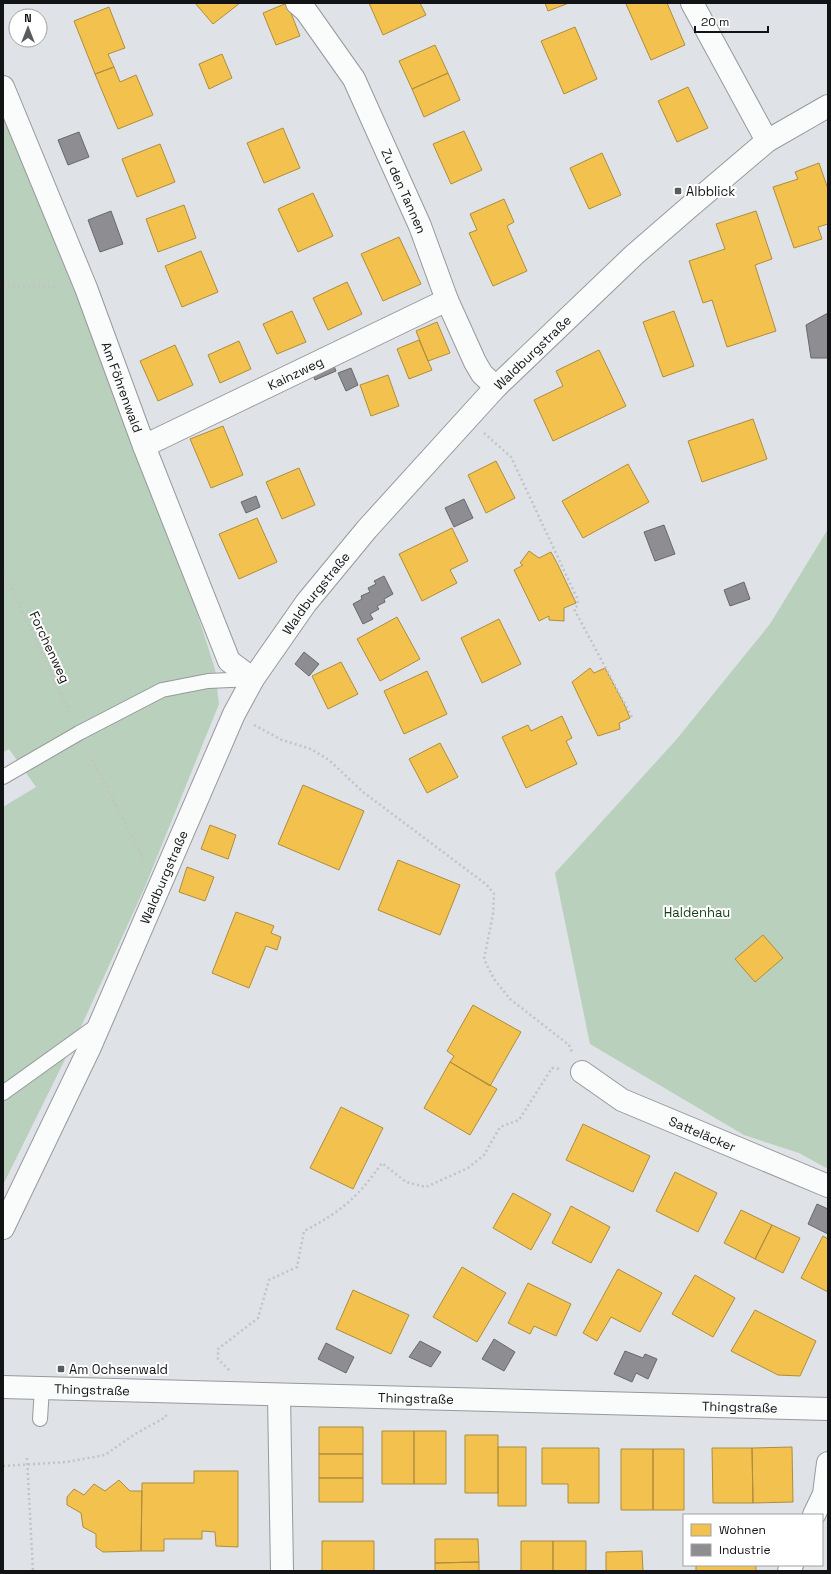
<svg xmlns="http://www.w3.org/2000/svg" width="831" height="1574" font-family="'Space Grotesk',sans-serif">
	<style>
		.green { fill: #b8d0bc }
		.homes { fill: #f2c14e; stroke: #ae8d3d }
		.industry { fill: #8d8d92; stroke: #68686c }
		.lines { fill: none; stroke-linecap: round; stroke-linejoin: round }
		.service-casing { stroke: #97999c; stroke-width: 16 }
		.minor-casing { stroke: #97999c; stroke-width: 24 }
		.tertiary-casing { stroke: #97999c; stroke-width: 24 }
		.path { stroke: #c2c3c4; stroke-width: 2.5; stroke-dasharray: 2 3; stroke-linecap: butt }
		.service { stroke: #fafbfb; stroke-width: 14 }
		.minor { stroke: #fafbfb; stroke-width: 22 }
		.tertiary { stroke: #fafbfb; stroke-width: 22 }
		.poi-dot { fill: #595b5e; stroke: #fff; stroke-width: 1.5 }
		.labels { text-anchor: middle; stroke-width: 4; stroke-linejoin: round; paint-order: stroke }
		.street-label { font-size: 13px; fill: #111315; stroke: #fff }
		.poi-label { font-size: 13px; fill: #111315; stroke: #fff; text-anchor: start }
		.park-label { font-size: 13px; fill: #143e18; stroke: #fff }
	</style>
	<rect width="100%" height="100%" fill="#dfe2e6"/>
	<path class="green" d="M3,87L144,446L215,669L219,704L144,889L80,1029L3,1185V807L36,787L9,749L3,752Z
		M828,529V1169L799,1153L744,1135L590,1044L555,873L676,740L770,624Z"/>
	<path class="homes" d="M195,3H240L213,24Z
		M287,3L300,36L276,45L263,13Z
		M369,3H420L426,15L383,35Z
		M545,3H569L548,11Z
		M628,3H667L685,45L651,60L626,4Z
		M109,7L125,48L108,54L114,67L95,74L74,21Z
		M575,27L597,79L564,94L541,41Z
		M435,45L448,73L412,89L399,61Z
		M222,54L232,78L209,89L199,64Z
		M114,67L120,82L136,75L153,115L118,129L95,74Z
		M448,73L460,100L424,117L412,89Z
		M688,87L708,128L677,142L658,101Z
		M283,128L300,168L264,183L247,143Z
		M464,131L482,170L451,184L433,144Z
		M160,144L175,182L137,197L122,159Z
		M602,153L621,195L589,209L570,168Z
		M819,163L828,189V224L818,227L822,239L794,248L773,187L798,179L795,172Z
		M313,193L333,236L298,252L278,209Z
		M504,199L514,222L507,226L527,271L493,286L469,233L477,230L470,214Z
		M184,205L196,238L158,252L146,219Z
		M756,211L772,259L755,265L776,331L727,347L712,300L703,303L689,261L725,249L716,224Z
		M399,237L421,284L383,301L361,254Z
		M201,251L218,292L182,307L165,266Z
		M347,282L362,314L328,330L313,298Z
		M292,311L306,342L277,354L263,324Z
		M674,311L694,366L663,377L643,322Z
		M437,322L450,353L428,361L416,331Z
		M419,340L432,370L409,379L397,349Z
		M239,341L251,369L220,383L208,355Z
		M175,345L193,385L158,401L140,361Z
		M599,350L626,406L553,441L534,400L563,386L556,371Z
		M388,375L399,406L371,416L360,385Z
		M753,419L767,459L702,482L688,441Z
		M223,426L243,475L211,488L190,439Z
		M496,461L515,498L486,513L468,475Z
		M628,464L649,502L583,538L562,501Z
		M299,468L315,505L282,519L266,482Z
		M257,518L277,562L239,579L219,534Z
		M452,528L468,561L450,570L457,583L422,601L399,554Z
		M529,551L539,558L551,552L558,565L576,603L564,608V621L549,620V616L539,621L514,570L523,565L520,563Z
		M397,617L420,659L380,681L357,639Z
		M499,619L521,664L482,683L461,638Z
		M341,662L358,694L328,709L312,676Z
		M590,668L594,673L605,668L624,704L630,718L619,723L620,729L598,736L581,701L572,682Z
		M427,671L447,714L404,734L384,691Z
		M562,716L572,738L566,741L577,764L526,788L502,737L528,725L531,731Z
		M440,743L458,777L427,793L409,759Z
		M303,785L364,811L339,870L278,844Z
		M210,825L236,835L228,859L201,849Z
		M398,860L460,885L440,935L378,910Z
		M187,867L214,877L205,901L179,892Z
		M236,912L274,926L271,933L281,937L277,950L266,946L249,988L212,973Z
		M763,935L783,958L755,982L735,959Z
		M473,1005L521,1032L490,1086L450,1062L454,1056L447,1051Z
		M450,1062L497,1089L470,1135L424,1108Z
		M341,1107L383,1128L353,1189L310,1168Z
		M583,1124L650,1156L633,1192L566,1160Z
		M675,1172L717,1193L698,1232L656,1211Z
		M513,1193L551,1214L531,1250L493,1228Z
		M571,1206L610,1227L591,1263L552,1243Z
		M741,1210L772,1225L755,1259L724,1243Z
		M772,1225L800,1238L783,1273L755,1259Z
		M823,1236L828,1239V1292L801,1278Z
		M462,1267L506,1293L477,1342L433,1317Z
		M618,1269L662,1293L640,1332L611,1317L597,1341L583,1333Z
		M695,1275L735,1298L713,1337L672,1314Z
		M528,1283L571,1304L556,1336L534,1326L530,1334L508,1323Z
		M353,1290L409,1315L391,1354L336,1329Z
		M755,1310L816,1341L800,1376L778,1375L731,1351Z
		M319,1427H363V1454H319Z
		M382,1431H414V1484H382Z
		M414,1431H446V1484H414Z
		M465,1435H498V1493H465Z
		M498,1447H526V1506H498Z
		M792,1447L793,1502L753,1503L752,1448Z
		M542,1448H599V1503H568V1484H542Z
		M712,1448H752L753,1503H713Z
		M621,1449H653V1510H621Z
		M653,1449H684V1510H653Z
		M319,1454H363V1478H319Z
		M194,1471H238V1547L216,1546L215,1532L202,1531V1539H164V1551H141L142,1483H194Z
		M319,1478H363V1502H319Z
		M119,1480L130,1491H142L141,1551L103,1552L96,1547V1534L83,1527L81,1513L67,1505V1497L74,1489L84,1495L94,1484L105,1491Z
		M435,1539H478L479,1562L435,1563Z
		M322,1541H374V1571H322Z
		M521,1541H553V1571H521Z
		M553,1541H586V1571H553Z
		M642,1551L643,1571H606V1552Z
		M479,1562V1571H435V1563Z
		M696,1565H756V1571H696Z"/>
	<path class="industry" d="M79,132L89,157L68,165L58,140Z
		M111,211L123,244L100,252L88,220Z
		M828,313V358H811L806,325Z
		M331,359L336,371L315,380L310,368Z
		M351,368L358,385L346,391L338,373Z
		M256,496L260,507L246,513L241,502Z
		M464,499L473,518L454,527L445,508Z
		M664,525L675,554L655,561L644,532Z
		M384,576L393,594L384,599L385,602L377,606L379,609L370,614L373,619L363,624L353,604L362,599L361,596L370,592L368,588L376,584L374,581Z
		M744,582L750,599L730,606L724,590Z
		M304,652L319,664L309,676L295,664Z
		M817,1204L828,1209V1234L808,1224Z
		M494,1339L515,1352L504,1371L482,1359Z
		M420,1341L441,1352L431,1367L409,1357Z
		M326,1343L354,1357L346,1373L318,1359Z
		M625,1351L643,1358L645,1354L657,1359L648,1379L636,1373L632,1382L614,1374Z"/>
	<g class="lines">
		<g class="service-casing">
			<path id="service" d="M3,777L79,733L162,690L208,681L253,679
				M3,1093L99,1024
				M40,1419L42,1388"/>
		</g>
		<g class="minor-casing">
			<g id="minor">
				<path id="s1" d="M297,3L306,11L354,79L420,226L447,300L475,362L482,374L496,387"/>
				<path d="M692,3L767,141"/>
				<path id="s2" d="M3,87L86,288L144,446L229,661L253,679"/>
				<path id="s3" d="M144,446L447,300"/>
				<path id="s4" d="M582,1072L622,1100L828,1186"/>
				<path id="s5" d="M3,1387L828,1409"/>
				<path d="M279,1395L282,1571"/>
				<path d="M814,1515L824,1494L828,1463"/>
				<path d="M789,1571L792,1565"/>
			</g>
		</g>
		<g class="tertiary-casing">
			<g id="tertiary">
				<path id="s6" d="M3,1228L90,1047L234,714L253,679L306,603L367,529L496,387L634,255L687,209L767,141L828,106"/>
			</g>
		</g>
		<path class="path" d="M3,286L60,287
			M484,433L511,457L577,598L578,605L574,609L632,717
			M3,570L71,716
			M254,725L282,740L311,749L329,760L363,792L487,885L494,894L493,914L484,959L494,979L510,999L569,1045L572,1052
			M88,751L144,860
			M229,1370L218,1359V1349L258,1318L269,1280L297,1267L304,1231C341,1212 358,1197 382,1163L406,1182L426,1187L468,1168L484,1155L500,1127L519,1120L552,1068L560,1069
			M27,1458L33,1571
			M3,1466L66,1462L105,1455L135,1434L166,1417V1414"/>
		<use href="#service" class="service"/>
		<use href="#minor" class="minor"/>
		<use href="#tertiary" class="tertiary"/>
	</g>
	<g class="poi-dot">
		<rect x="674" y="187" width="8" height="8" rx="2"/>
		<rect x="57" y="1365" width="8" height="8" rx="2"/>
	</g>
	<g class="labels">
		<g class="street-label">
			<text dy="5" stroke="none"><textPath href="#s1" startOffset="218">Zu den Tannen</textPath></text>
			<text dy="5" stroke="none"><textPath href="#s6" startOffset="1034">Waldburgstraße</textPath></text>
			<text dy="5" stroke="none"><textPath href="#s3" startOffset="168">Kainzweg</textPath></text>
			<text dy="5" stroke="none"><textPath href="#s2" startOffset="323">Am Föhrenwald</textPath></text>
			<text dy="5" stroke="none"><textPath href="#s6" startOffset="710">Waldburgstraße</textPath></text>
			<text transform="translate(50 647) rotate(65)" y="5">Forchenweg</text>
			<text dy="5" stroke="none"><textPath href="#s6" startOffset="386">Waldburgstraße</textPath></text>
			<text dy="5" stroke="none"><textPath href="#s4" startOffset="136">Satteläcker</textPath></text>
			<text dy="5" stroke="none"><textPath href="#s5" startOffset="89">Thingstraße</textPath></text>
			<text dy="5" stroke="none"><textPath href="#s5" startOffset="413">Thingstraße</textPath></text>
			<text dy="5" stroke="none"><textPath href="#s5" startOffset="737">Thingstraße</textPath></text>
		</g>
		<g class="poi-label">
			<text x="686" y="196">Albblick</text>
			<text x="69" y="1374">Am Ochsenwald</text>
		</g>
		<g class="park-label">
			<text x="697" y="917">Haldenhau</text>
		</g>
	</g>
	<rect width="831" height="1574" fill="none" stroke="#111315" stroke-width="8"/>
	<rect x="683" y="1514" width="140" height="52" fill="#ffffff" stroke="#a0a1a1"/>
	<rect x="691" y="1524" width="20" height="12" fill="#f2c14e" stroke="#a0a1a1"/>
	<text x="719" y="1534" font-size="12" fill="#111315">Wohnen</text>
	<rect x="691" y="1544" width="20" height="12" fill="#8d8d92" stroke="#a0a1a1"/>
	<text x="719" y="1554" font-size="12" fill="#111315">Industrie</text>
	<g transform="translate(28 28)"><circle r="19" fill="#ffffff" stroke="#a0a1a1"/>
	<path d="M0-3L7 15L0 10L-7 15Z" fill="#595b5e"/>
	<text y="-6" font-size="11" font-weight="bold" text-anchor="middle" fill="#111315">N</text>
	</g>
	<path d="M695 26v6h73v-6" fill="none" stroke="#111315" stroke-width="2"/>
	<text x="701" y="26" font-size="12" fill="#111315" stroke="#ffffff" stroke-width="3" paint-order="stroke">20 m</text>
</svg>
